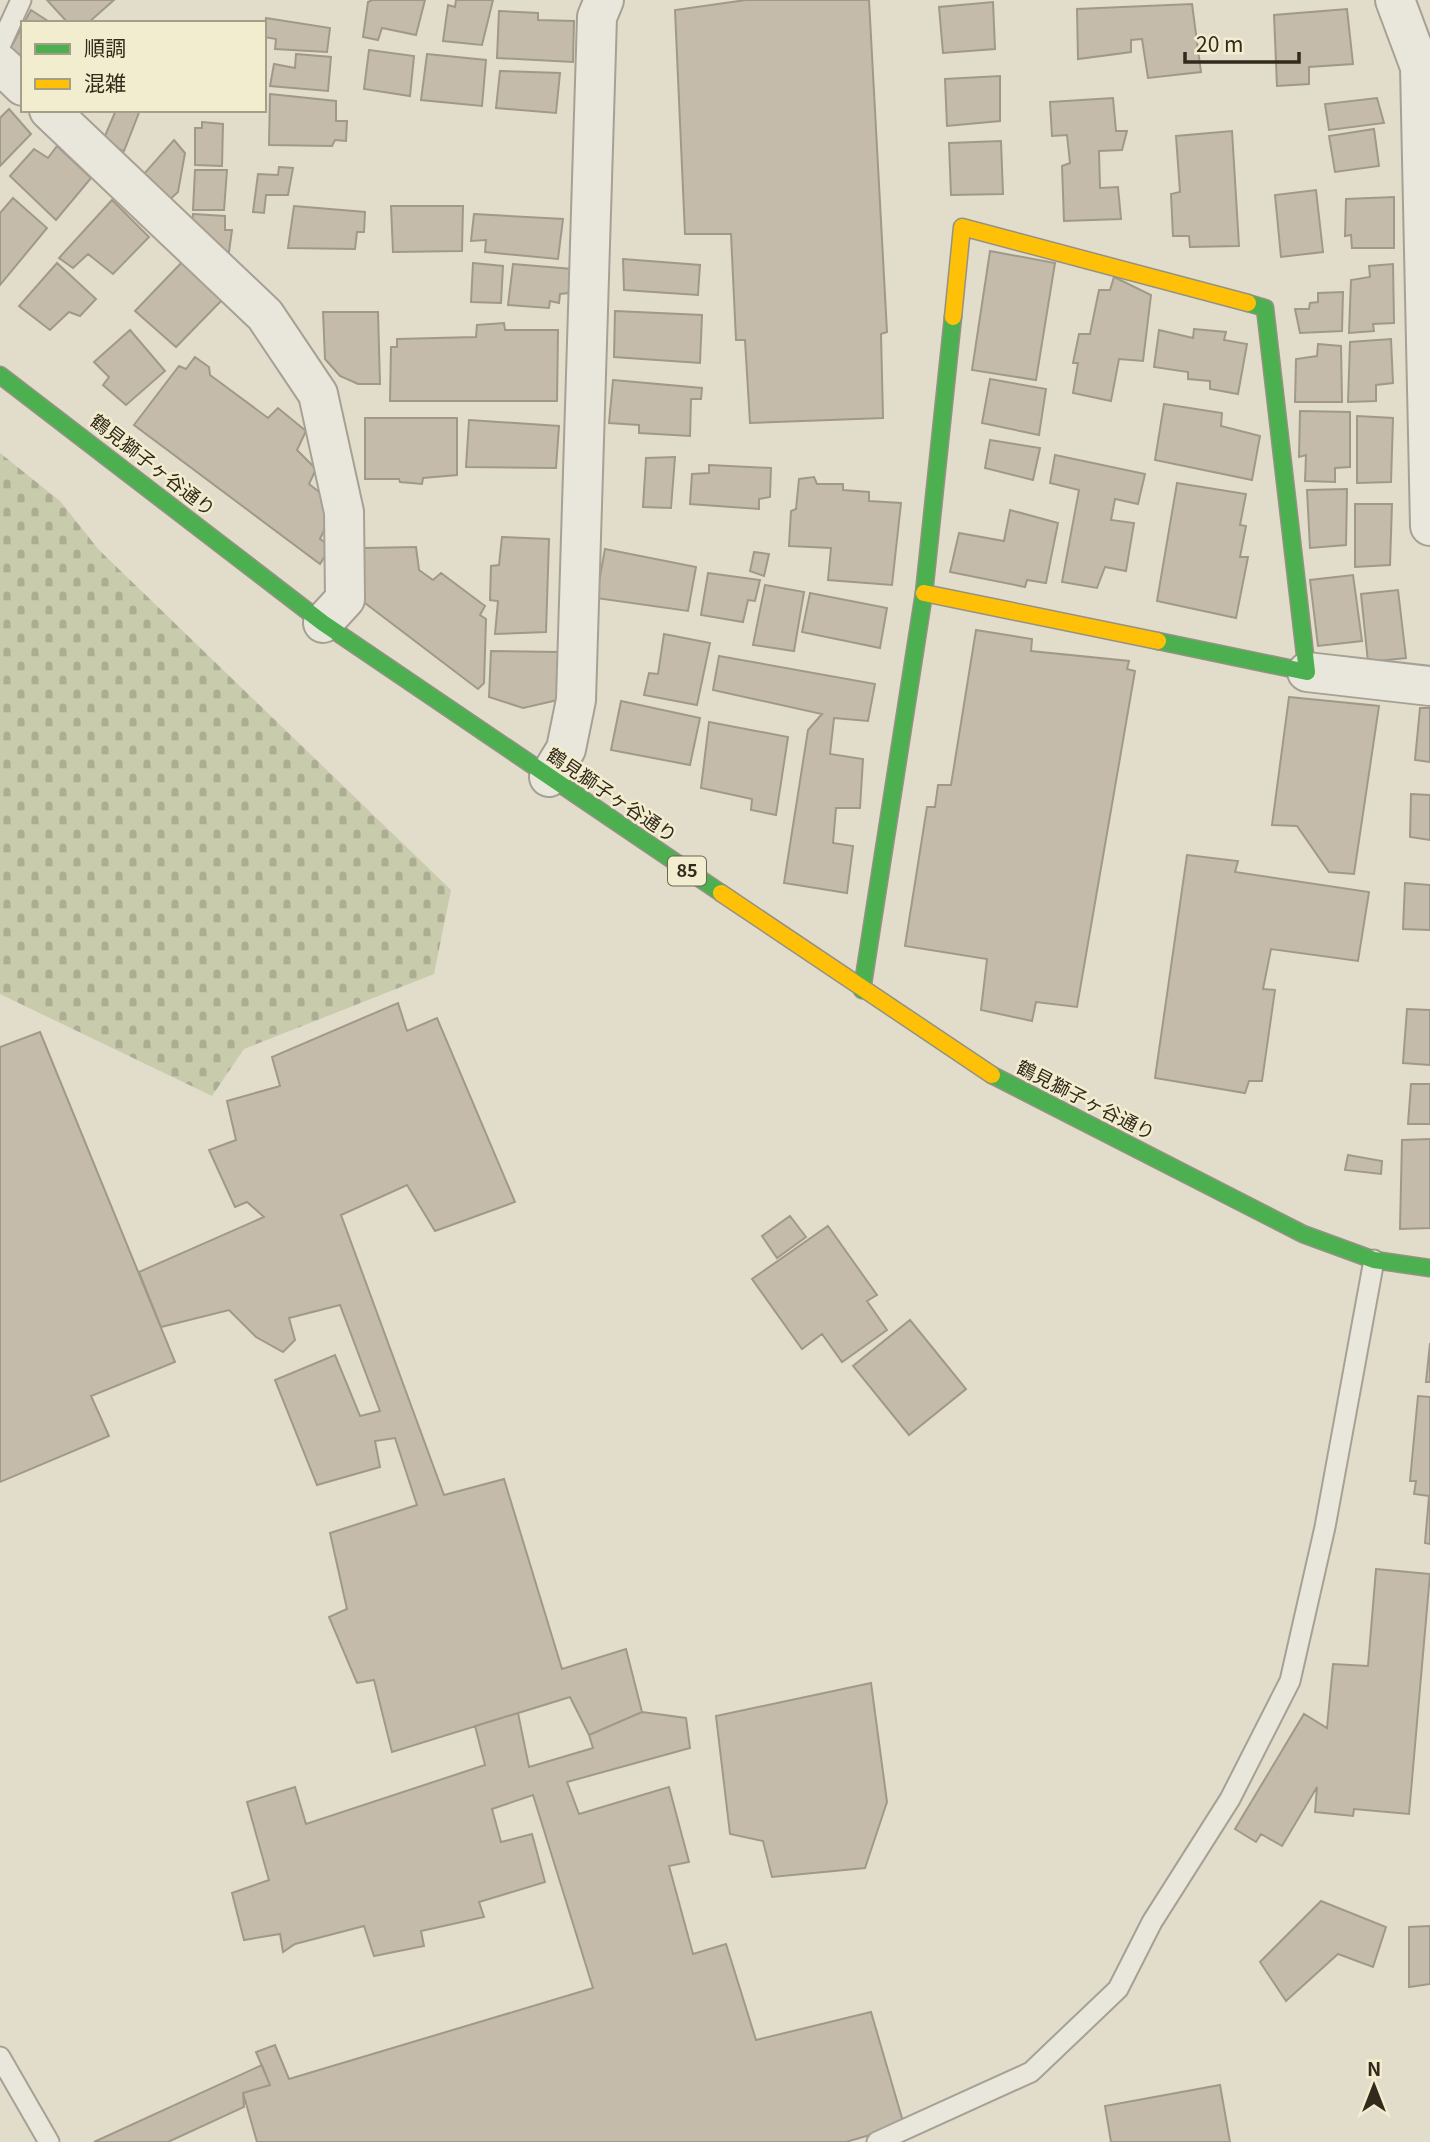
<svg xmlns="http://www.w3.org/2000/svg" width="1430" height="2142" font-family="Georgia,'Noto Sans JP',serif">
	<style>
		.cemetery { fill: url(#cemetery-stones) }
		.building { fill: #c4bbab; stroke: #a0998a; stroke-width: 2 }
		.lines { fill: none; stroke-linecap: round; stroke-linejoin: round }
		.lane-casing { stroke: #a6a194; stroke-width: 23 }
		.street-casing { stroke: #a6a194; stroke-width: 42 }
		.fast-casing { stroke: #959183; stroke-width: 19 }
		.slow-casing { stroke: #959183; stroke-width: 19 }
		.lane { stroke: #e9e6db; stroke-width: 19 }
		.street { stroke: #e9e6db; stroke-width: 38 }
		.fast { stroke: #4caf50; stroke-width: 16 }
		.slow { stroke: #ffc107; stroke-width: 16 }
		.labels { text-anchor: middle; stroke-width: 5; stroke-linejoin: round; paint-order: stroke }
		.shield { fill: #f3edcf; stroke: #6d6452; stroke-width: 2 }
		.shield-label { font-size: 18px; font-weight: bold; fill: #332a1c }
		.street-label { font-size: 19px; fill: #332a1c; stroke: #f3edcf }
	</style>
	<defs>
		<pattern id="cemetery-stones" width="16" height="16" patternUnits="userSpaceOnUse" patternTransform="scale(1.75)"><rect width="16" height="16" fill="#c8cbac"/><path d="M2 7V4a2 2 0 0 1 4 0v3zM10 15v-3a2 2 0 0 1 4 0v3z" fill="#acae93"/></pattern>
	</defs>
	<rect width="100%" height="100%" fill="#e1ddca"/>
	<path class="cemetery" d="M0,453L60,501L99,550L451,890L434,974L244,1049L212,1096L0,994Z"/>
	<path class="building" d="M47,0H114L88,23H68Z
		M372,0H425L416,35L382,28L378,40L363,37L368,2Z
		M456,0H493L482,45L443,41L448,5L455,7Z
		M746,0H869L887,332L881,334L883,418L750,423L745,340H736L731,234H685L675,10Z
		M993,2L995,49L943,53L939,7Z
		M1192,4L1201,72L1148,78L1142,39L1131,40V52L1078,59L1077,9Z
		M1347,9L1353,64L1309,67V84L1277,86L1274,15Z
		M31,10L51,23H24Z
		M499,11L538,13V20L574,21L573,62L497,58Z
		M266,18L330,28L327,52L275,49L276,39L264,37Z
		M23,25V69L8,53Z
		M369,50L414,56L410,96L364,89Z
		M296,54L331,57L328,91L270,86L274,64L295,68Z
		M427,54L486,60L482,106L421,100Z
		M500,71L560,73L556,113L496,108Z
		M1000,76V121L947,126L945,79Z
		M270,94L336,101V121H347L346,141L335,140L332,146L269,145Z
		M1113,98L1116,131H1127L1122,150L1099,151L1100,188L1118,187L1121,219L1064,221L1062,166L1070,163L1067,135L1052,136L1050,102Z
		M1377,98L1384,123L1329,130L1325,104Z
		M9,109L31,134L0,166V118Z
		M116,110H140L124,151L102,143Z
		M202,122L223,124L222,166L195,165V128H202Z
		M1374,129L1379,166L1335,172L1329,136Z
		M1232,131L1239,246L1190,247L1189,236H1173L1171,194L1180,192L1176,136Z
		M174,140L185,153L178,192L165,204L156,196L162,190L143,175Z
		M1001,141L1003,194L951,195L949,143Z
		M57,146L91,178L56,220L10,176L34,149L48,158Z
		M279,167L293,168L288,195H266L264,213L253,212L258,174L278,175Z
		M195,170H227L224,210H193Z
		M1316,190L1323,252L1281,257L1275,195Z
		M1394,197V248H1352L1351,235L1345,236L1346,199Z
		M13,198L47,228L0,285V213Z
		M112,200L149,237L113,274L88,254L73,268L59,258Z
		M294,206L365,212L364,232H357L355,249L288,248Z
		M391,206H463L462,251L393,252Z
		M193,214L225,216V230H232L229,252L206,247L191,236Z
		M474,214L563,219L558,259L485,252L486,240L471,241Z
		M990,251L1055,263L1036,380L972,370Z
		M185,259L223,299L176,347L135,311Z
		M623,259L700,265L698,295L624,290Z
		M57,263L96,299L80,316L69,312L50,330L19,306Z
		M473,263L503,266L501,303L471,302Z
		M513,264L572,269L569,293L560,294L559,303L550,301L549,308L508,305Z
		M1393,264L1394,323L1373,324L1374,331L1349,333L1351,280L1370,277L1369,266Z
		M1114,277L1151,295L1143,361L1119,359L1111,401L1073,393L1078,363H1073L1079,334H1090L1099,290H1110Z
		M1343,292L1342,331L1300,333L1295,309H1309L1310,303L1318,302V293Z
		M615,311L702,315L700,363L614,357Z
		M323,312H378L380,384H358L340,376L325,359Z
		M504,323L505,330H558L557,401H390L391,347H397V339L476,337L477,325Z
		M1194,329L1226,332L1224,340L1247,344L1238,394L1210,389V381L1188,379V372L1154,367L1159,330L1193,338Z
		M130,330L165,371L126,405L103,385L109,377L94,362Z
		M1391,339L1393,383L1376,385V401L1348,402L1350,342Z
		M1318,344L1341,346L1342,402H1295L1296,359L1317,356Z
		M195,357L209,367L210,375L268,418L278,408L306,431L297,450L316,469L309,484L332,502V513L320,539L331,546L320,564L134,425L179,366L186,369Z
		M990,379L1046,389L1039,435L982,423Z
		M613,380L702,388L701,399H691L690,436L639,433V425L609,423Z
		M1164,404L1222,413L1221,426L1260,436L1252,480L1155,460Z
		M1300,411L1350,412V467L1335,468V482L1305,481L1306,455L1299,457Z
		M1357,416L1393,418L1391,482L1357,483Z
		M365,418H457V475L423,478L422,484L400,482L399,479H365Z
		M469,420L559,426L556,468L466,467Z
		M990,440L1040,448L1033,480L985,468Z
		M1055,455L1145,474L1138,504L1115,499L1111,520L1134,523L1126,571L1105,567L1097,588L1062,582L1079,490L1050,483Z
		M675,457L671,508L643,507L646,458Z
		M709,465L771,468L770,497L759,499V509L690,504L692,474L709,473Z
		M814,477L817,484H843V490L869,492V501L901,503L892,585L828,580L831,548L789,546L791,511L796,509L799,479Z
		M1177,483L1246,494L1240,525L1246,526L1240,557H1248L1236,618L1157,601Z
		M1347,489L1346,545L1310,548L1307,490Z
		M1355,504H1392L1390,565L1355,567Z
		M1010,510L1058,523L1046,583L1027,580L1025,587L950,572L959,533L1004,541Z
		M502,537L549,539L546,632L495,634L498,601L490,600L491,566L499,565Z
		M416,547L419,570L433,580L441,573L485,606L480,615L486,619L484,683L478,689L361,600L364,548Z
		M605,549L696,567L688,611L596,598Z
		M754,552L769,554L764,576L750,571Z
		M708,573L760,580L755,601L748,600L743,622L701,615Z
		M1353,575L1362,641L1318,646L1310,580Z
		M765,585L804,592L794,651L753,645Z
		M1398,590L1406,658L1368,662L1361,594Z
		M810,593L887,608L880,648L802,632Z
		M976,630L1032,639L1031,651L1129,661L1127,669L1135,671L1077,1007L1036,1002L1032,1021L981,1010L987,959L905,946L927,807H935L938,785H951Z
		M664,634L710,643L697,705L644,695L649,673L658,674Z
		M491,651L559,652L558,700L523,708L489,697Z
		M719,656L875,684L868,721L834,718L830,754L863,759L860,808H836L833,843L853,846L847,893L784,883L808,730L822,714L713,690Z
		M1289,697L1379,706L1354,874L1329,872L1297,826L1272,825Z
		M621,701L700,718L690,765L611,750Z
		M1420,708H1430V762L1415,760Z
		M709,722L788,737L776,815L751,810L752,799L701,788Z
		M1411,794L1430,795V840L1410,837Z
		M1187,855L1238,861L1235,872L1369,892L1358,961L1271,949L1263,989L1275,990L1262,1081H1249L1245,1093L1155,1078Z
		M1405,883L1430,885V930L1403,929Z
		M398,1003L407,1031L437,1018L515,1202L435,1231L407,1185L341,1215L444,1495L504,1479L562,1669L626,1649L642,1712L589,1735L570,1697L392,1752L374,1680L357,1683L329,1617L347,1609L330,1533L417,1505L395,1438L375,1441L380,1467L317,1485L275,1380L335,1355L360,1416L380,1411L340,1305L289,1318L295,1340L283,1352L256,1337L229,1310L161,1327L139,1272L264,1217L247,1202L235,1207L209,1150L236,1140L227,1101L280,1086L272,1057Z
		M1407,1009L1430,1010V1065L1403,1063Z
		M40,1032L175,1362L91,1396L109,1436L0,1482V1047Z
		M1411,1084H1430V1124H1408Z
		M1430,1139V1228L1400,1229L1402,1140Z
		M1348,1155L1382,1161L1381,1174L1345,1170Z
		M790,1216L806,1237L777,1258L762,1236Z
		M828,1226L877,1295L867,1301L887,1330L842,1362L822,1334L802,1349L752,1279Z
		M910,1320L966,1389L909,1435L853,1366Z
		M1430,1343V1382H1426Z
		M1418,1396L1430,1397V1544L1425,1543L1429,1496L1414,1494L1416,1481H1410Z
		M1376,1569L1430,1574L1409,1814L1354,1809L1353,1816L1315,1812L1317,1787L1282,1846L1261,1834L1256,1842L1235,1829L1304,1714L1327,1728L1333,1664L1368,1666Z
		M871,1683L887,1802L865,1868L772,1877L763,1841L730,1834L716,1716Z
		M642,1712L686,1718L690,1748L567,1782L579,1814L669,1787L689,1862L669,1866L693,1954L726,1944L756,2040L871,2012L904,2125L846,2142H257L243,2093L270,2085L256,2052L275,2045L289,2079L593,1988L533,1795L492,1809L501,1842L532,1834L545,1882L479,1902L484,1917L421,1931L424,1946L374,1956L364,1926L295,1944L283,1952L280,1934L244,1940L232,1893L269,1880L247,1802L295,1787L306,1824L485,1765L475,1726L518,1713L529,1767L593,1748L589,1735Z
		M1321,1901L1386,1927L1373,1967L1338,1954L1286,2001L1260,1962Z
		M1430,1926V1984L1409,1987V1927Z
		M262,2065L270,2085L243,2093L244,2107L168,2142H94Z
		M1220,2085L1230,2142H1111L1105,2106Z"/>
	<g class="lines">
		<g class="lane-casing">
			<path id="lane" d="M0,46L21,0
				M0,2057L49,2142
				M877,2142L1031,2072L1118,1989L1152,1922L1230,1799L1290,1681L1325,1527L1374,1260"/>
		</g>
		<g class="street-casing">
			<path id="street" d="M1395,0L1420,67L1430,526
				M0,64L23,86
				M49,110L265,315L318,394L344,512L345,599L323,623
				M1307,672L1430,686
				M549,777L566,749L576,700L597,17L604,0"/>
		</g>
		<g class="fast-casing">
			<path id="fast" d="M0,375L323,623L721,893
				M1158,641L1307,672L1265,308L1248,303
				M862,990L924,593L953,317
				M992,1075L1303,1234L1374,1260L1430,1268"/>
		</g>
		<g class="slow-casing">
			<path id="slow" d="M953,317L962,227L1248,303
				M924,593L1158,641
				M721,893L992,1075"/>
		</g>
		<use href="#lane" class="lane"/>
		<use href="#street" class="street"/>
		<use href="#fast" class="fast"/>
		<use href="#slow" class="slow"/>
	</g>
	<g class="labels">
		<rect class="shield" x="668" y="856.5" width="38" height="29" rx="5"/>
		<g class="shield-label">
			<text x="687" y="877">85</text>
		</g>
		<g class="street-label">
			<text transform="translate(153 465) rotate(38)" y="7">鶴見獅子ヶ谷通り</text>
			<text transform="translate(612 795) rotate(34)" y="7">鶴見獅子ヶ谷通り</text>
			<text transform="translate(1086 1100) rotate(27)" y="7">鶴見獅子ヶ谷通り</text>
		</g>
	</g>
	<rect x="21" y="21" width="245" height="91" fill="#f3edcf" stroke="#a69f87" stroke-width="2"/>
	<rect x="35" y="44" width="35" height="10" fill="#4caf50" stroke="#a69f87" stroke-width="2"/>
	<text x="84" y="56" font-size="21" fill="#332a1c">順調</text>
	<rect x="35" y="79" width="35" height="10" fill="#ffc107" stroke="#a69f87" stroke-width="2"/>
	<text x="84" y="91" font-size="21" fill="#332a1c">混雑</text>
	<g transform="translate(1374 2086)" stroke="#f3edcf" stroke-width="5" paint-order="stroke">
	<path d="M0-5L12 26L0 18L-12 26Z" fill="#332a1c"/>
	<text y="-10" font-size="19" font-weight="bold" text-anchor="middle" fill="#332a1c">N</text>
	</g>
	<path d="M1185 52v10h114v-10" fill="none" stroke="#332a1c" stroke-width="3.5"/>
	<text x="1196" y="52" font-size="21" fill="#332a1c" stroke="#f3edcf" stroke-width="5" paint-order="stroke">20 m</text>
</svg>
